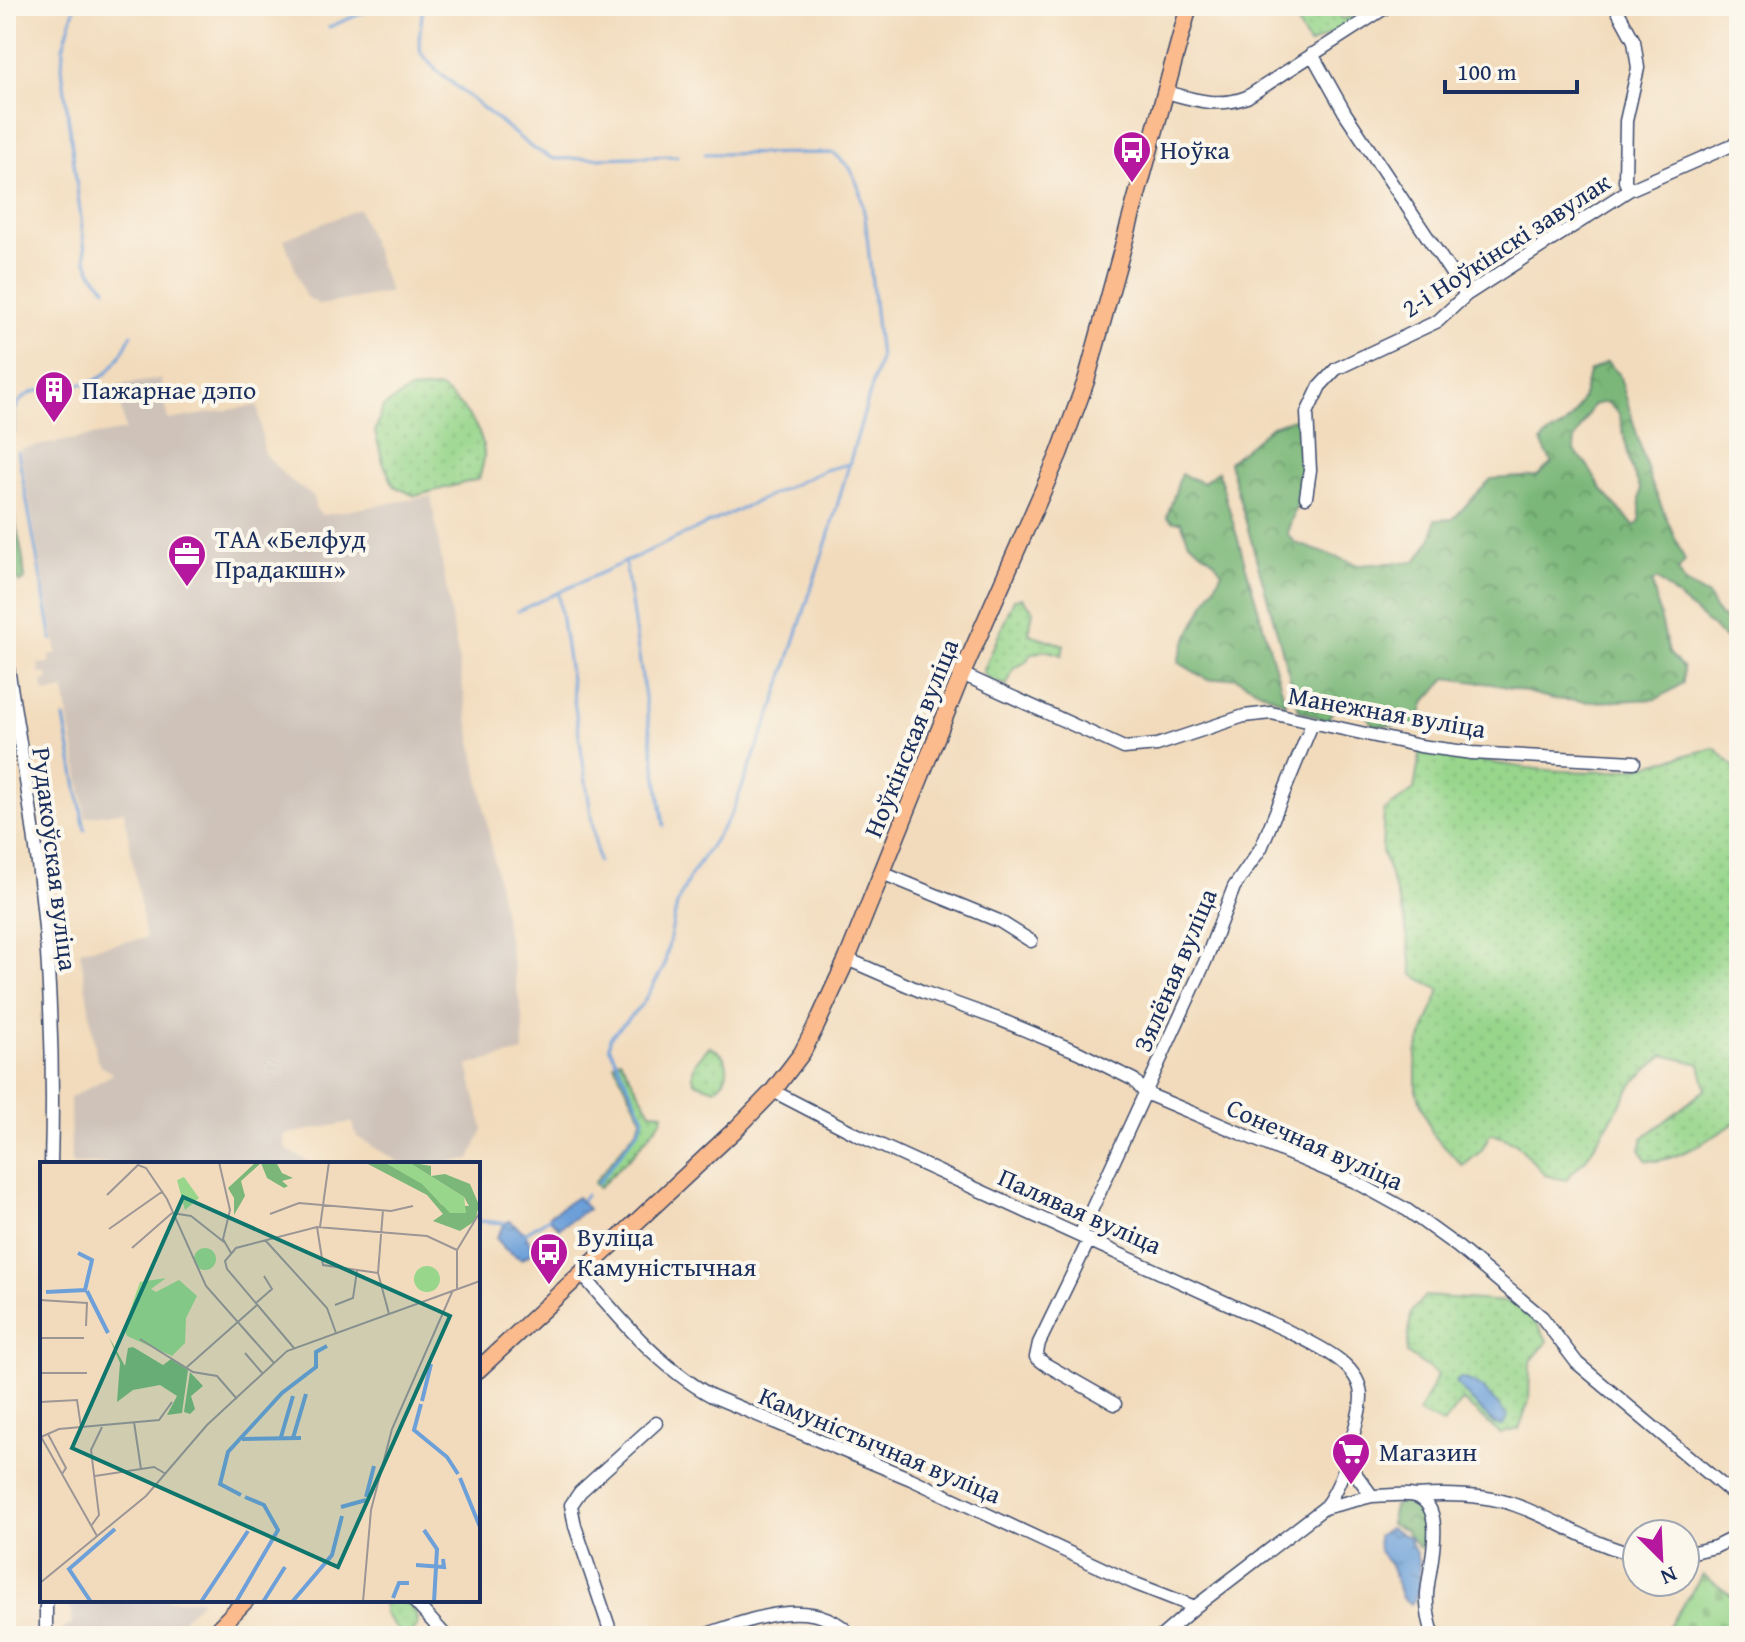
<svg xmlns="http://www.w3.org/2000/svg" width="1745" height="1642" font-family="'Gentium Book Plus',serif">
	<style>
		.industrial { fill: #cec2b9 }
		.grass { fill: url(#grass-dots); stroke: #5a8275; stroke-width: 2 }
		.forest { fill: url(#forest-crowns); stroke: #4a736b; stroke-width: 2; fill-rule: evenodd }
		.cemetery { fill: url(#cemetery-stones); stroke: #5a8275; stroke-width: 2 }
		.water { fill: url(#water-ripples); stroke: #44689c; stroke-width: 2 }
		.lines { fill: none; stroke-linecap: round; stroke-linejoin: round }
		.stream { stroke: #6da0d9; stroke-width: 3 }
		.minor-casing { stroke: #3b496c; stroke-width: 15 }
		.major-casing { stroke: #3b496c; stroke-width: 19 }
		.minor { stroke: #fff; stroke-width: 12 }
		.major { stroke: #fbbb8c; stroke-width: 16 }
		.labels { text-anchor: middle; stroke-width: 8; stroke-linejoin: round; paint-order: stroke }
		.poi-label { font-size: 26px; fill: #1b2f5e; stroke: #fbf7ec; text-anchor: start }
		.street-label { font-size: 26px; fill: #1b2f5e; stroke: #fbf7ec }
		.inset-river { fill: none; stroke: #6da0d9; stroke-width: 4 }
		.inset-road { fill: none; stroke: #9c9696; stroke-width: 2 }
		.view { fill: #0f766e; fill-opacity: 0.15; stroke: #0f766e; stroke-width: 4 }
		.inset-edge { fill: none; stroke: #1b2f5e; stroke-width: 4 }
	</style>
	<defs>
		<pattern id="grass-dots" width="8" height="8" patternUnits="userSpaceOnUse" patternTransform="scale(2)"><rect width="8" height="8" fill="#98d68c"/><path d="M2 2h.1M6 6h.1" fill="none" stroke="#82b87b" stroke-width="1.8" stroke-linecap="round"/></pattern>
		<pattern id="forest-crowns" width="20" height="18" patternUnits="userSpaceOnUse" patternTransform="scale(2)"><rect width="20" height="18" fill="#7ab778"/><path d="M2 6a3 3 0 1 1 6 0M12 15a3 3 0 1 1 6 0" fill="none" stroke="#639566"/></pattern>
		<pattern id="cemetery-stones" width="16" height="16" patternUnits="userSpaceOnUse" patternTransform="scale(2)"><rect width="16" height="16" fill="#98d68c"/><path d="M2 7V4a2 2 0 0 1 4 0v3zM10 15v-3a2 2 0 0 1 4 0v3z" fill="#82b87b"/></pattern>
		<pattern id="water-ripples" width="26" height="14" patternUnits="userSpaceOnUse" patternTransform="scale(2)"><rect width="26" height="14" fill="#6da0d9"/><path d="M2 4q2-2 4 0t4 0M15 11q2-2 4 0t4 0" fill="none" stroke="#5983b3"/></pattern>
	</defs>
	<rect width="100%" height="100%" fill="#fbf7ec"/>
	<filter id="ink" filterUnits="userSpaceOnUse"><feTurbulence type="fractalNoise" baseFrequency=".0125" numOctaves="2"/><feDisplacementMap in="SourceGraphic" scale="16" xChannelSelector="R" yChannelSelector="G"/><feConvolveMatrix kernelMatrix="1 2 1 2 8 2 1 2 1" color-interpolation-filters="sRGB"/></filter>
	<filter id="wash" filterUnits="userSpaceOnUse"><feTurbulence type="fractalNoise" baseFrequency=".006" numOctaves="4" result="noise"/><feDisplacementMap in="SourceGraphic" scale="32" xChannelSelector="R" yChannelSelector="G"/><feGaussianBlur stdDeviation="1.8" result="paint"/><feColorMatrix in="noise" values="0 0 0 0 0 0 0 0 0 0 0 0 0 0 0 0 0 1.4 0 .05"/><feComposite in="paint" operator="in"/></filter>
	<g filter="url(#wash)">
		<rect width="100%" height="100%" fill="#f2dbbc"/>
		<path class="industrial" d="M359,209L390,292L320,305L305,296L284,239Z
			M161,379L168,420L258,405L264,453L286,477L314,497L315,508L322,515L431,496L468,718L523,1021V1052L468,1065L483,1129L470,1159L431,1164H402L357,1137L352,1122L283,1135L286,1149L313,1164H71L70,1098L113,1074L101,1066L97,1060L80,950L146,938L124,811L86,817L64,690L44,693L42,682L48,681L47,674H40L38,664L50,663L49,656L57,654L20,449L125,430L117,385Z
			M65,1600H202L167,1636H67L62,1629L72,1624L71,1611L65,1604Z"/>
		<path class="grass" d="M1288,6H1338L1336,10L1342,19L1352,16L1354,21L1309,45Z
			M440,388C461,404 481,424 484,452C485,460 481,471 479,479L415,496L394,486L383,462L375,432L383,407L410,390Z
			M1022,598L1033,610L1029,634L1064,645L1062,655L1044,650L1030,655L1026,662L1014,668L1007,685L991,681L983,672L1014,599Z
			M1715,748L1739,772V1120C1719,1134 1670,1166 1646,1160L1640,1149L1643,1138L1706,1089L1700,1064L1664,1055L1635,1081L1585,1160L1565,1180L1545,1175L1516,1143L1491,1133L1481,1151L1463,1166L1433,1135L1416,1090V1053L1440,990L1413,975L1405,920L1382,851L1384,811L1414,790L1421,749C1483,762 1549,775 1612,771C1644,768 1683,755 1715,748Z
			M709,1047C731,1054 733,1077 715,1089L694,1082C690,1065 698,1059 709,1047Z
			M620,1059L651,1112L663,1113L662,1119L637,1150L599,1188L594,1183L637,1129L642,1118L614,1064Z
			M1425,1296L1506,1302L1525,1308L1548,1341L1530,1362L1529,1401L1519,1429L1500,1434L1462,1400L1443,1424L1418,1413L1438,1375L1407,1353L1411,1312Z
			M384,1600H406L416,1612L417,1626L411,1635L402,1636L384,1613Z"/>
		<path class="forest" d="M1607,362L1619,374L1651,482L1685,561L1678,570L1685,583L1708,596L1719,616L1739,626V650L1657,579L1652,583L1669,653L1683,668V683L1657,699L1593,702L1554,699L1499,685L1446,678L1424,703L1419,726L1373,725L1357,703H1338L1327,721L1299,710L1229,462L1272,426L1303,416V487L1287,533L1295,543L1359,565L1416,561L1432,538L1435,520L1453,519L1491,479L1537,476L1552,463L1541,442C1549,432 1551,434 1561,428C1579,416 1585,392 1589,372ZM1607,402L1619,414L1631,467L1640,488V522L1634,526L1602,490L1586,463L1574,451L1575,439L1593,405Z
			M1218,471L1286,704L1234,677L1208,680L1178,662L1185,642L1222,572L1213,560L1189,542L1181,522H1173L1167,517L1181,474L1203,483Z
			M6,477L23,558L25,579L20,583C12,576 13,567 6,558Z
			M1401,1502C1421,1506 1434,1528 1425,1547L1419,1548L1405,1530L1390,1524L1394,1506Z"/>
		<path class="cemetery" d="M1703,1575L1739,1601V1636H1662Z"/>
		<path class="water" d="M577,1197L588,1209L559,1228L549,1218L550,1215Z
			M510,1221L525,1233L533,1249L529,1255L521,1259L505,1249L496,1238L505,1223Z
			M1460,1378C1481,1381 1494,1401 1508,1417L1503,1426L1495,1425L1461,1389L1456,1382Z
			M1389,1528L1410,1538C1410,1546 1415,1548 1417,1557C1421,1569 1420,1596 1411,1604L1402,1598L1391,1567L1379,1551L1378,1536Z"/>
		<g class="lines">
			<path class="stream" d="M75,6L63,48L62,68L86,259L92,273L106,288
				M423,6L419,40L421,53L436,70L531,147L554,159L677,156
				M329,27L379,6
				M14,433C6,370 73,398 103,376C116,366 124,349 132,334
				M18,452L52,640
				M625,562L664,826
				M558,593L598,862
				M518,611L825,470L849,464
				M64,718L85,830
				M598,1183L639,1129L644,1118L609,1046L610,1038L643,1003L664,967L677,904L689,878L731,815L773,708L828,537L880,358L865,217L859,188L850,168L834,153L705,154
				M582,1200L586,1195
				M478,1221L505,1223
				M525,1233L549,1218"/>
		</g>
	</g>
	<g filter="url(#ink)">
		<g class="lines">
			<g class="minor-casing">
				<path id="minor" d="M1615,6L1634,41L1638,68L1626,121L1625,181L1629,190
					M1312,54L1345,113L1466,295
					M1166,92C1195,100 1218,108 1247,97L1388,6
					M1306,497L1310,470L1307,413L1320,386L1336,369L1438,321L1466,295L1629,190L1739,142
					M6,655C22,759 42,864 48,969C52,1034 53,1099 51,1164
					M962,674L1124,748L1157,745L1244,716L1271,713L1420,746L1472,753L1634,762
					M882,873L999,921L1031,941
					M847,959L923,992L1001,1020L1078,1052L1134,1080L1145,1093L1356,1182L1407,1210L1458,1247L1542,1317L1577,1363L1739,1499
					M773,1091L858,1135L1286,1330C1312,1344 1361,1362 1361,1397C1361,1411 1355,1426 1352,1440C1346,1464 1340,1488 1324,1508L1195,1607L1162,1636
					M1080,1235L1205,962L1234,887L1261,848L1312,724
					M1089,1240L1039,1343L1036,1357L1045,1364L1115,1404
					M581,1273C619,1318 660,1368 712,1396L911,1479L1136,1584L1195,1607
					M1348,1456L1355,1473L1372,1496C1385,1496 1403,1493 1415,1496C1449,1506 1428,1570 1427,1594C1426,1609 1429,1622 1434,1636
					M1415,1496C1447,1494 1484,1494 1515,1505C1556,1519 1594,1546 1637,1555
					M1324,1508L1372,1496
					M1685,1554L1715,1547L1739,1535
					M413,1600L446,1636
					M46,1636V1600
					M612,1636L575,1526L571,1505L580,1492L656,1423
					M701,1636C748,1621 812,1592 852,1636"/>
			</g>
			<g class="major-casing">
				<path id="major" d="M478,1370L737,1128L773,1091L802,1053L817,1024L847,959L962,674L1059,454L1086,381L1189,6
					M211,1636L246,1600"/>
			</g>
			<use href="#minor" class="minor"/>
			<use href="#major" class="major"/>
		</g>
	</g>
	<defs>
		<g id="bus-pin" transform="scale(2)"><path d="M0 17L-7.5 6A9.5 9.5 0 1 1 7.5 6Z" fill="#b5179e" stroke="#fbf7ec"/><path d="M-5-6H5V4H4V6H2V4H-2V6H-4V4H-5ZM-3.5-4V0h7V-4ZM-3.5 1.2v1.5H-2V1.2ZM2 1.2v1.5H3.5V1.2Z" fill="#fff"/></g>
		<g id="building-pin" transform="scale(2)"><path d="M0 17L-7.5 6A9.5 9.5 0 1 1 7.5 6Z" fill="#b5179e" stroke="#fbf7ec"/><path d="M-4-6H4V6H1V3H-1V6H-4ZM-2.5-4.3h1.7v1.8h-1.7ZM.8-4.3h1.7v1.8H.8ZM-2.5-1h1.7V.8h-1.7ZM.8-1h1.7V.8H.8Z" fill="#fff"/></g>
		<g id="office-pin" transform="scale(2)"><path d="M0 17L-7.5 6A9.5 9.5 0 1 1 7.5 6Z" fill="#b5179e" stroke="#fbf7ec"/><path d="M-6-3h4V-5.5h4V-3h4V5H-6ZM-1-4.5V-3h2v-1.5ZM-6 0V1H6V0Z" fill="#fff"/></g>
		<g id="supermarket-pin" transform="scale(2)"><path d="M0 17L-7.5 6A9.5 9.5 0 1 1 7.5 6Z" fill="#b5179e" stroke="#fbf7ec"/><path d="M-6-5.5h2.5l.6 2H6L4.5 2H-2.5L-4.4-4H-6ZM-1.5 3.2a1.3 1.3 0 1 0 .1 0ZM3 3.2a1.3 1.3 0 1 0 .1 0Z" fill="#fff"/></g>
	</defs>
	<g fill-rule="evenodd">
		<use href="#bus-pin" x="1132" y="150"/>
		<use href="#building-pin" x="54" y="390"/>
		<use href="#office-pin" x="187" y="554"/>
		<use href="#bus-pin" x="549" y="1252"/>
		<use href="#supermarket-pin" x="1351" y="1452"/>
	</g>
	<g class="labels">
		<g class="poi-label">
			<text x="1160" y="159">Ноўка</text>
			<text x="82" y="399">Пажарнае дэпо</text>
			<text x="215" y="548">ТАА «Белфуд<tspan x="215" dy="30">Прадакшн»</tspan></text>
			<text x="577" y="1246">Вуліца<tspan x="577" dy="30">Камуністычная</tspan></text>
			<text x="1379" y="1461">Магазин</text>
		</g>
		<g class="street-label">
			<text transform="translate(1506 245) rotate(-33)" y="9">2-і Ноўкінскі завулак</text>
			<text transform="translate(1387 712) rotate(10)" y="9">Манежная вуліца</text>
			<text transform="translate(911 738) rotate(-68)" y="9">Ноўкінская вуліца</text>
			<text transform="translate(55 859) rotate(83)" y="9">Рудакоўская вуліца</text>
			<text transform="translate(1175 970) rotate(-67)" y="9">Зялёная вуліца</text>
			<text transform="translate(1315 1144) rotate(24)" y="9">Сонечная вуліца</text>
			<text transform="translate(1080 1211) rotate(24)" y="9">Палявая вуліца</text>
			<text transform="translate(880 1445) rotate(23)" y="9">Камуністычная вуліца</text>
		</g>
	</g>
	<g transform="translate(40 1162)">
		<rect width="440" height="440" fill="#f2dbbc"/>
		<path d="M154 97a11 11 0 1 1 22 0a11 11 0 1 1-22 0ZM126,116L111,127L116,130L139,118L157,134L146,156L145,181L132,194L87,174L84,166L100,120Z" fill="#98d68c"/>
		<path d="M216,0H236L242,11L253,16L242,19L248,24L244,26L227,16L221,1L201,19L205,34L194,53V36L188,26ZM324,0H344L382,21L402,43L429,44L424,35L368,0L391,4V14L405,12L430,22L439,43L435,59L420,69L393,59L403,52L387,33ZM69,175L85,204L88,186L93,185L123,203L131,197L148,208L142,251L127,253L137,234L120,223L93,228L77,240L80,201ZM150,210L163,224L151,234L155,247L150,252L144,250Z" fill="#7ab778"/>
		<path d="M344,0H368L424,35L426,51H410L382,22Z" fill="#98d68c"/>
		<path d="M144,15L159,36L145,48L137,18Z" fill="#98d68c"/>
		<path d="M374 117a13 13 0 1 1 26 0a13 13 0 1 1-26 0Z" fill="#98d68c"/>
		<path class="inset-river" d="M47,129L68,171M6,130L45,128L52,98L38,91M382,239L391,202M381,242L374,268L407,295L418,312M241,275L253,234M253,276L266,232M202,277L261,276M420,316L440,365M201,333L180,322L188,290L242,231L276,205V190L287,184M326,335L334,304M301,345L326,338M384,368L397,387L394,440M376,403L404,405L403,397M353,436L359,421H369M51,440L29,407L75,367M161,440L208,369M196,440L238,368L224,343L205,335M223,440L245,405M252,440L292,393L302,354"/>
		<path class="inset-road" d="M179,0L190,48L183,77L191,91M67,33L98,3L106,6L127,37L166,124L234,201M343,48L338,111L349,152M132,51L151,54L184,80M230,52L259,41L351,49L373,44M277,65L283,103L338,111M280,65L289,0M69,67L123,29M225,78L287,146L296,171M92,86L132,51M417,88L440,50M0,138L47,141L46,164M216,141L232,127L224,114M295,143L313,136L317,109M0,176H44M100,177L153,210L177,214L197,237M254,186L187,107L185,99L196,86L277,65L387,74L417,88V127M205,191L223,212M147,205L217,143M0,211H47M0,240L37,238L41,265M94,260L101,307M8,272L26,306L22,312M0,273L57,374M1,275L19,267L119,258L132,240M55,314L114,305L126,312M51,364L59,353L51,288L62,265M0,421L106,334L167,263L247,189L440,119M323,440L331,348L352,267L413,128"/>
		<path class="view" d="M143,35L410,154L298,405L32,286Z"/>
		<rect width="440" height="440" class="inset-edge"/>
	</g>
	<rect width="1745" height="1642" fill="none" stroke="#fbf7ec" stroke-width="32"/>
	<g transform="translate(1661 1558) rotate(156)"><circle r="38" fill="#fbf7ec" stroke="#a1a7b3" stroke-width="2"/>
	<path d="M0-6L14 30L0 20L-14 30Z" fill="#b5179e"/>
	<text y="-12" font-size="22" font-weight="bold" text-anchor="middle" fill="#1b2f5e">N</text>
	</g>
	<path d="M1445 80v12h132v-12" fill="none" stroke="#1b2f5e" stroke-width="4"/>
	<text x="1457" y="80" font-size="24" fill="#1b2f5e" stroke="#fbf7ec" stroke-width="6" paint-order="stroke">100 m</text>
</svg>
